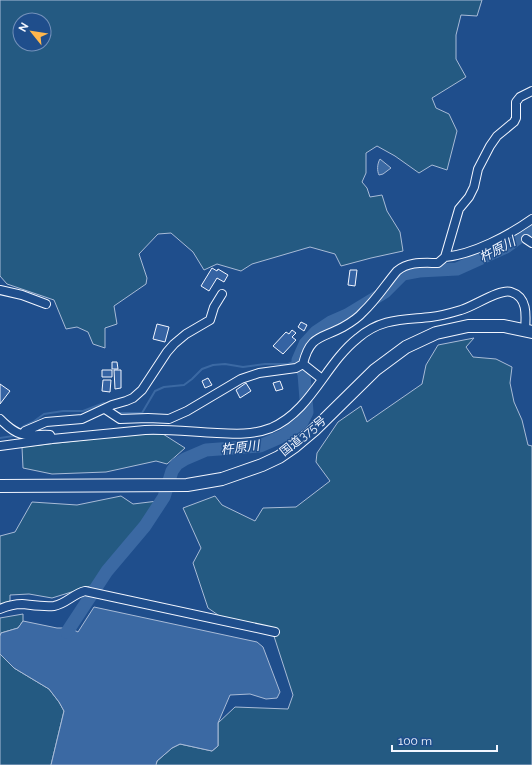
<svg xmlns="http://www.w3.org/2000/svg" width="532" height="765" font-family="Raleway,'Noto Sans JP',sans-serif">
	<style>
		.green { fill: #245a82; stroke: #a8bbd7; fill-rule: evenodd }
		.water { fill: #3b69a3; stroke: #a8bbd7 }
		.lines { fill: none; stroke-linecap: round; stroke-linejoin: round }
		.stream { stroke: #3b69a3; stroke-width: 2 }
		.river { stroke: #3b69a3; stroke-width: 13 }
		.building { fill: #3563a3; stroke: #f2f6ff }
		.minor-casing { stroke: #f2f6ff; stroke-width: 10 }
		.highway-casing { stroke: #f2f6ff; stroke-width: 14 }
		.minor { stroke: #1f4e8c; stroke-width: 8 }
		.highway { stroke: #1f4e8c; stroke-width: 12 }
		.labels { text-anchor: middle; stroke-width: 3; stroke-linejoin: round; paint-order: stroke }
		.street-label { font-size: 12px; fill: #f2f6ff; stroke: #1f4e8c }
		.water-label { font-size: 13px; font-style: italic; fill: #f2f6ff; stroke: #1f4e8c }
	</style>
	<rect width="100%" height="100%" fill="#1f4e8c"/>
	<path class="green" d="M0,0H482L477,16L461,15L456,35V59L466,77L432,98L436,108L449,114L457,131L447,170L432,165L419,173L395,156L377,146L366,153V173L362,182L367,188L370,197L382,195L387,211L400,232L403,251L371,258L341,266L335,254L310,247L252,264L241,271L217,264L204,270L193,252L171,233L158,234L139,254L147,278L146,284L114,306L117,324L105,328V348L93,344L88,332L77,327L66,329L54,300L7,284L0,276ZM20,20H44V44H20Z
		M474,338L466,347L473,357L496,359L512,367L510,383L514,402L522,420L528,445L532,446V765H156L157,761L172,748L180,744L212,751L218,746V723L235,707L288,709L293,695L271,627L221,617L208,608L193,563L201,548L183,508L215,496L222,505L255,521L263,508L296,507L330,481L316,462L317,453L338,422L361,406L367,422L422,384L426,365L438,345Z
		M137,434H163L185,448L167,464L156,461L106,472L52,474L23,468L22,447Z
		M121,496L133,504L158,501L140,526L94,585L52,598L29,594L10,595V601L0,605V536L15,532L32,502L77,505Z
		M23,614V621L18,628L1,633L0,636V618Z
		M0,654L14,668L49,689L59,702L64,711L51,765H0Z"/>
	<path class="water" d="M380,159L391,168L383,174L379,175C377,171 377,164 380,159Z
		M94,607L257,642L263,647L280,692L277,698L266,699L250,694L230,695L218,723V746L212,751L180,744L172,748L157,761L156,765H51L64,711L59,702L49,689L14,668L0,654V636L1,633L18,628L23,621L57,628H70L78,632Z"/>
	<g class="lines">
		<path class="stream" d="M117,413H142L155,391L164,387L184,385L192,379L202,369L213,365L225,364L243,367L265,364H288L298,360
			M19,430L24,426L33,422L44,414L63,411H83L104,403L106,405
			M0,438L13,436L16,433"/>
		<path class="river" d="M67,632L107,571L145,526L164,497L172,471L177,464L185,459L206,450L260,446L283,436L302,422L307,412L304,374L298,360L305,344L316,332L331,322L347,315L385,292L403,274L419,271L457,269L506,247L532,228"/>
	</g>
	<path class="building" d="M212,268L217,271L218,269L228,275L224,282L217,278L209,291L201,286Z
		M350,270H357L355,286L348,285Z
		M301,322L307,325L304,331L298,327Z
		M157,324L169,327L165,342L153,339Z
		M292,330L296,333L292,337L296,340L283,354L273,346L286,332L289,334Z
		M112,362H117L118,369H112Z
		M102,370H112V377H102Z
		M114,370H121V388L115,389Z
		M208,378L212,385L205,388L202,381Z
		M103,380H111L110,392L102,391Z
		M280,381L283,389L276,391L273,383Z
		M246,383L251,391L240,398L236,390Z
		M0,384L10,391L0,404Z"/>
	<g class="lines">
		<g class="minor-casing">
			<path id="minor" d="M526,239L532,243
				M445,257C474,254 508,236 532,219
				M0,290L22,295L46,304
				M322,379L303,364C310,335 321,339 343,327C350,323 358,318 363,312C376,300 386,284 397,271C409,261 424,263 438,263L445,257L459,209L469,197L474,187L478,169L490,146L497,136L514,122L516,118V102L520,97L532,91
				M105,409L120,419L148,418L169,419L187,411L241,379L259,373L296,368L303,364
				M0,419C8,427 17,435 28,435C36,436 42,434 50,435L52,439
				M23,434L25,431L46,422L82,419L112,405L126,401L133,398L142,390L167,352L174,344L186,334L210,320L214,307L222,294
				M0,446L52,439L145,430C169,429 193,432 217,433C235,434 253,435 271,428C311,411 325,364 358,338C381,318 403,320 431,317C441,316 451,313 461,310C473,307 500,288 511,292C528,297 526,316 525,330
				M0,609C7,606 14,604 22,604C32,605 43,607 54,606C66,604 73,594 85,591L275,632"/>
		</g>
		<g class="highway-casing">
			<path id="highway" d="M0,486L187,485L222,479L262,465L279,457L295,446L314,430L375,370L406,347L436,333L468,326H504L532,332"/>
		</g>
		<use href="#minor" class="minor"/>
		<use href="#highway" class="highway"/>
	</g>
	<g class="labels">
		<g class="street-label">
			<text transform="translate(303 436) rotate(-39)" y="4">国道375号</text>
		</g>
		<g class="water-label">
			<text transform="translate(497 249) rotate(-28)" y="5">杵原川</text>
			<text transform="translate(240 447) rotate(-7)" y="5">杵原川</text>
		</g>
	</g>
	<g transform="translate(32 32) rotate(300)"><circle r="19" fill="#1f4e8c" stroke="#7391ba"/>
	<path d="M0-3L7 15L0 10L-7 15Z" fill="#ffb74d"/>
	<text y="-6" font-size="11" font-weight="bold" text-anchor="middle" fill="#f2f6ff">N</text>
	</g>
	<path d="M392 745v6h105v-6" fill="none" stroke="#f2f6ff" stroke-width="2"/>
	<text x="398" y="745" font-size="12" fill="#f2f6ff" stroke="#1f4e8c" stroke-width="3" paint-order="stroke">100 m</text>
</svg>
